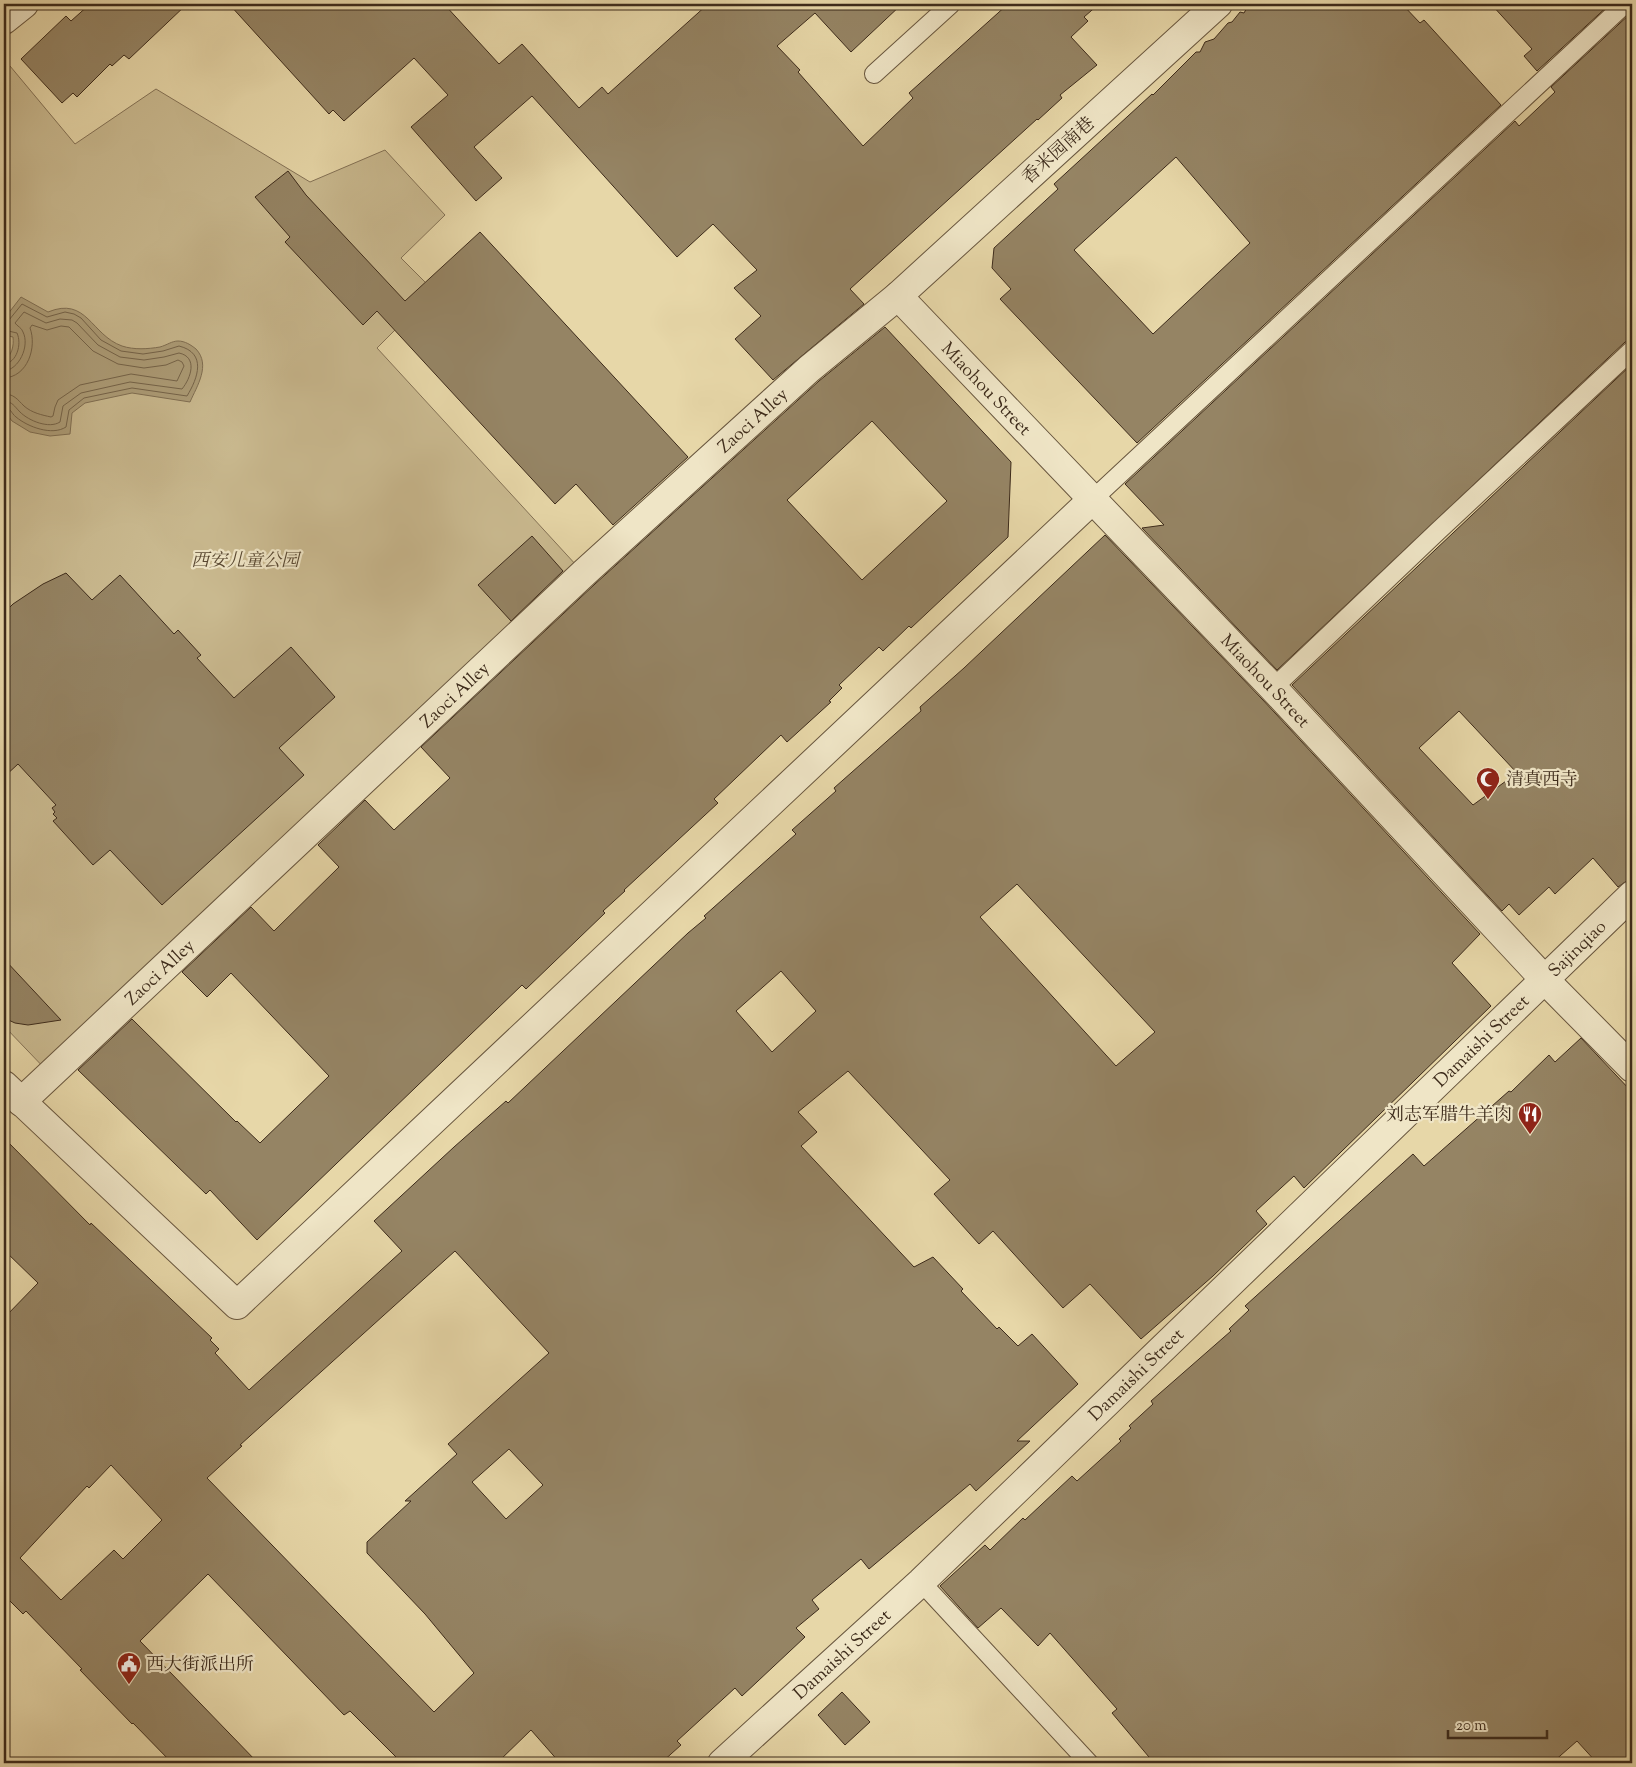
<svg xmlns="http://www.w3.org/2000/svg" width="1636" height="1767" font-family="'Sorts Mill Goudy','Noto Serif SC',serif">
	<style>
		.green { fill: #caba90; stroke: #847256 }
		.water { fill: #ad9d78; stroke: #806f53 }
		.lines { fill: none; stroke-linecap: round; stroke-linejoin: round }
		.shore { stroke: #75644a; stroke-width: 1 }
		.building { fill: #958464; stroke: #3d2b1b; fill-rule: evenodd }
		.service-casing { stroke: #68563e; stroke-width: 20 }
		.minor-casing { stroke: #68563e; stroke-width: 30 }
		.tertiary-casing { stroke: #68563e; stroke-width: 30 }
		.service { stroke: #efe5c6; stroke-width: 18 }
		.minor { stroke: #efe5c6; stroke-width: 28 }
		.tertiary { stroke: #efe5c6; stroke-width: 28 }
		.labels { text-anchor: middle; stroke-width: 4.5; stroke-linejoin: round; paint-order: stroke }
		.street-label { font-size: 18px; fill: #3d2b1b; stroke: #efe5c6 }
		.park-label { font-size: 18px; font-style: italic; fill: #594832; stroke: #efe5c6 }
		.poi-label { font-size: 18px; fill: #3d2b1b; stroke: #efe5c6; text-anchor: start }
	</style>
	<rect width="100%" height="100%" fill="#e7d7a8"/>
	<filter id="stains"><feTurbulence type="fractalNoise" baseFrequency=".004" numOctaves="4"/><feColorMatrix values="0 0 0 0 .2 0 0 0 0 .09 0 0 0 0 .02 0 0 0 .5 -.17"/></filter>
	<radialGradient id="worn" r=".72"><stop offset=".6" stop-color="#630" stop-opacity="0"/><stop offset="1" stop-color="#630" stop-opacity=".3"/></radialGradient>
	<path class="green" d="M10,66L75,144L156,89L310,182L385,150L445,215L401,258L434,291L377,348L577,566L50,1074L4,1026V72Z"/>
	<path class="water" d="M21,297L48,312C87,296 91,335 122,346C134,350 148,349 160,347C167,345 172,341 178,341C185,341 191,345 196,349C211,365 197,386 190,402L132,393L85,403L72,413L70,434L50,436L30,432L12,421L4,410V361C12,355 14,346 13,337L4,335V319Z"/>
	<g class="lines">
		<path class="shore" d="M4,321L9,320L22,304L47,317L65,312L74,314L81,318L101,340L121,351L143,354L163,351L179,346C207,353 198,378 187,396L132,388L84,398L69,410L66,427C52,436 28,427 16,417C11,413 11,408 4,407
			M4,330L17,333C22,344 17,363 4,364
			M4,371C19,370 30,346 23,332C22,328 17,326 15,323L24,312L46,323L60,319L72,320L77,323L98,345L120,357L144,360L164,357L179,353C198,357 191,378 182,389L130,382L81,393L63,406L60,422C49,429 29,421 20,412C14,406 13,402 4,401
			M4,378C28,377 37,347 30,328L32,325L47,330L61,326L69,327L93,351L118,364L144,368L166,365L178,360L182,362L184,366L177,381L131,374L80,385L58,400L55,407L53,416L51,417C42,415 32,413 24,406C17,399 14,394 4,394"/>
	</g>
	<path class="building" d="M90,4H187L129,59L124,55L112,66L110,64L77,97L73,93L62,103L21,59L66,16L71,21Z
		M229,4H444L499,64L522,44L579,108L602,87L608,94L708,4H902L851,52L815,13L777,46L800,70L798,72L863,146L913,98L909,93L1008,4H1099L1084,17L1088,21L1071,37L1097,65L1060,95L1062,98L1038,120L1037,119L850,289L864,304L773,380L735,339L761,316L734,288L757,270L713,224L677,257L532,96L474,147L502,178L476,201L411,127L448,95L414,58L344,121L333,110L329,114Z
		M1249,4H1402L1420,23L1424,20L1501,105L1137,443L1000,299L1011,289L992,268L994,248L1058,189L1054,184L1152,94L1153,95L1196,52H1200L1205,42L1214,39L1228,23L1232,22L1240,12L1244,13ZM1176,157L1250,243L1153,334L1074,250Z
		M1491,4H1610L1537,71L1524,56L1532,49Z
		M1632,12V340L1625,342L1277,670L1142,528L1164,525L1125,484L1515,121L1519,126L1555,92L1551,87Z
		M288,171L306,195L405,301L480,232L688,457L613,525L576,484L555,504L377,311L363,325L285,242L290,237L255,197Z
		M885,327L1011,462L1008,537L911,628L909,626L883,651L879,647L839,685L842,688L829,701L831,702L787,742L781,735L714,799L718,803L624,890L625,891L603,911L605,913L526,989L522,985L257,1240L210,1190L206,1194L78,1070L132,1019L236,1122L237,1121L260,1143L329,1076L231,973L207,997L182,972L251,907L274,931L339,867L318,845L365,800L394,830L450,778L421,747L595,584L819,381ZM872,421L947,501L862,580L787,500Z
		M1632,364V880H1628L1618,887L1593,858L1555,894L1549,887L1519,915L1509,904L1502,911L1292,685ZM1459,711L1517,773L1473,805L1419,748Z
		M1105,535L1262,699L1480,934L1452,963L1491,1006L1304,1188L1294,1176L1256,1211L1267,1224L1213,1276L1141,1339L1090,1284L1063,1308L993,1231L979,1244L934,1194L950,1180L848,1071L798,1112L817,1132L801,1146L914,1267L933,1257L963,1289L961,1291L997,1329L999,1327L1018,1346L1032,1334L1078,1384L1017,1441H1030L976,1491L970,1484L869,1569L861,1559L812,1600L819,1609L796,1628L805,1637L742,1696L735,1688L677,1741L681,1745L661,1763H560L531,1730L497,1763H402L350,1711L344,1715L208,1574L140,1641L258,1763H172L133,1723L132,1724L80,1670L82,1669L26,1611L23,1614L4,1595V1318L38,1283L4,1250V1138L90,1225L91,1223L212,1338L210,1340L219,1349L215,1353L249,1390L402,1251L374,1221L454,1147L506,1101L508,1103L688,933L706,918L704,916L796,834L792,830L836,791L834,788L921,711L920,707L964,668ZM1017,884L1155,1032L1116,1066L980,917ZM781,971L816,1011L772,1052L736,1011ZM455,1251L549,1353L448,1444L457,1454L405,1501H411L367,1542V1553L425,1614L474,1673L434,1712L207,1478L242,1446L240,1445ZM509,1449L543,1485L506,1519L472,1482ZM111,1465L162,1520L123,1559L114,1550L61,1600L20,1558L87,1486L89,1488Z
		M532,536L563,571L511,621L478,585Z
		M66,573L92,600L120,575L174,634L178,630L201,655L197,658L234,698L291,647L335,697L279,748L304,775L162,905L110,850L93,865L53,821L57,818L53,814L55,812L52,808L56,805L18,764L4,777V613L13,604L43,584Z
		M4,959L61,1020L28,1025L15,1023L4,1018Z
		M1581,1038L1632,1092V1763H1597L1577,1741L1552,1763H1154L1112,1713L1117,1709L1050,1633L1038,1646L1001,1608L978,1628L940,1586L985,1545L990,1550L1023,1518L1025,1520L1072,1476L1077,1481L1121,1441L1119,1439L1131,1428L1129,1426L1153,1404L1151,1401L1231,1331L1229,1329L1249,1310L1245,1306L1413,1154L1424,1166L1509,1091L1511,1092L1549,1055L1555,1062Z
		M842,1692L870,1722L845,1745L818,1715Z"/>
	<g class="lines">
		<g class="service-casing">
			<path id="service" d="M874,74L951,4
				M1092,500L1625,4
				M1273,688L1438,531L1632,350
				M921,1582L1089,1763"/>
		</g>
		<g class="minor-casing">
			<g id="minor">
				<path d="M4,20L24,4"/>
				<path id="s1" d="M898,296L1273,688L1545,980L1632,1068"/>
				<path id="s2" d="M21,1102L584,573L809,369L898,296L1218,4"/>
			</g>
		</g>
		<g class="tertiary-casing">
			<g id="tertiary">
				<path d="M4,1085L237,1305L1092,500"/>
				<path id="s3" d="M722,1763L921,1582L1632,895"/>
			</g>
		</g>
		<use href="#service" class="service"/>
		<use href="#minor" class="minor"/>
		<use href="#tertiary" class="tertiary"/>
	</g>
	<defs>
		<g id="mosque-pin" transform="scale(1.25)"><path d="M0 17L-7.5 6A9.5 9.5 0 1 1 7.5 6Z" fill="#8f2418" stroke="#efe5c6"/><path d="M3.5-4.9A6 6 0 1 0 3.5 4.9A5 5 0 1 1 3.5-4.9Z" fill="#fff"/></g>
		<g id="restaurant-pin" transform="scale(1.25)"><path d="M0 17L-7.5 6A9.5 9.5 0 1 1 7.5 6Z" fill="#8f2418" stroke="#efe5c6"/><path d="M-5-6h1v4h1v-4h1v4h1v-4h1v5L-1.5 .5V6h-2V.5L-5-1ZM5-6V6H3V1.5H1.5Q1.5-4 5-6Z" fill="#fff"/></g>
		<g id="civic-pin" transform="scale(1.25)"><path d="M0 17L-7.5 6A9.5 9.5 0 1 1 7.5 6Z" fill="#8f2418" stroke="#efe5c6"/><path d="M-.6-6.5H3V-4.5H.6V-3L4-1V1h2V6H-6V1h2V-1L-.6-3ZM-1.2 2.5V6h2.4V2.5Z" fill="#fff"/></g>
	</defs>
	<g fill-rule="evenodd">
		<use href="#mosque-pin" x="1488" y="779"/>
		<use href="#restaurant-pin" x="1530" y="1114"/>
		<use href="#civic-pin" x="129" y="1664"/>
	</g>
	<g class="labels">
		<g class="street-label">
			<text transform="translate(1058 150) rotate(-42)" y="6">香米园南巷</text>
			<text dy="6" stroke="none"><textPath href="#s1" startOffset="128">Miaohou Street</textPath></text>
			<text dy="6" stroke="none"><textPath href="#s2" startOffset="1000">Zaoci Alley</textPath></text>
			<text dy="6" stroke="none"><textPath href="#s1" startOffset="532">Miaohou Street</textPath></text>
			<text dy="6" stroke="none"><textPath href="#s2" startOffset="595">Zaoci Alley</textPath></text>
			<text dy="6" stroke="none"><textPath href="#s3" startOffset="1181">Sajinqiao</textPath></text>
			<text dy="6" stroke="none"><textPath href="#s2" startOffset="190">Zaoci Alley</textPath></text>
			<text dy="6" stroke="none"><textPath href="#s3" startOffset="1048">Damaishi Street</textPath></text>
			<text dy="6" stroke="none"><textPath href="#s3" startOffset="568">Damaishi Street</textPath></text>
			<text dy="6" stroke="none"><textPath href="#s3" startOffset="162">Damaishi Street</textPath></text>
		</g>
		<g class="park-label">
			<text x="245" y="566">西安儿童公园</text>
		</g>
		<g class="poi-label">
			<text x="1506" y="785">清真西寺</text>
			<text x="1512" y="1120" text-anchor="end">刘志军腊牛羊肉</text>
			<text x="146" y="1670">西大街派出所</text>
		</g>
	</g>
	<rect width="1636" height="1767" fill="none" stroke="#e7d7a8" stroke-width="20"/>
	<rect x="5" y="5" width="1626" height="1757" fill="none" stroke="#3d2b1b" stroke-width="2.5"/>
	<rect x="10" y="10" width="1616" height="1747" fill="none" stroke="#3d2b1b"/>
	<path d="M1448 1730v8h99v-8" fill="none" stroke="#3d2b1b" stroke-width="2.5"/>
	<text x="1456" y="1730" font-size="15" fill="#3d2b1b" stroke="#efe5c6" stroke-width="4" paint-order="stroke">20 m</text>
	<rect width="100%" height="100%" filter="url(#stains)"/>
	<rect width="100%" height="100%" fill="url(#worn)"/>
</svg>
